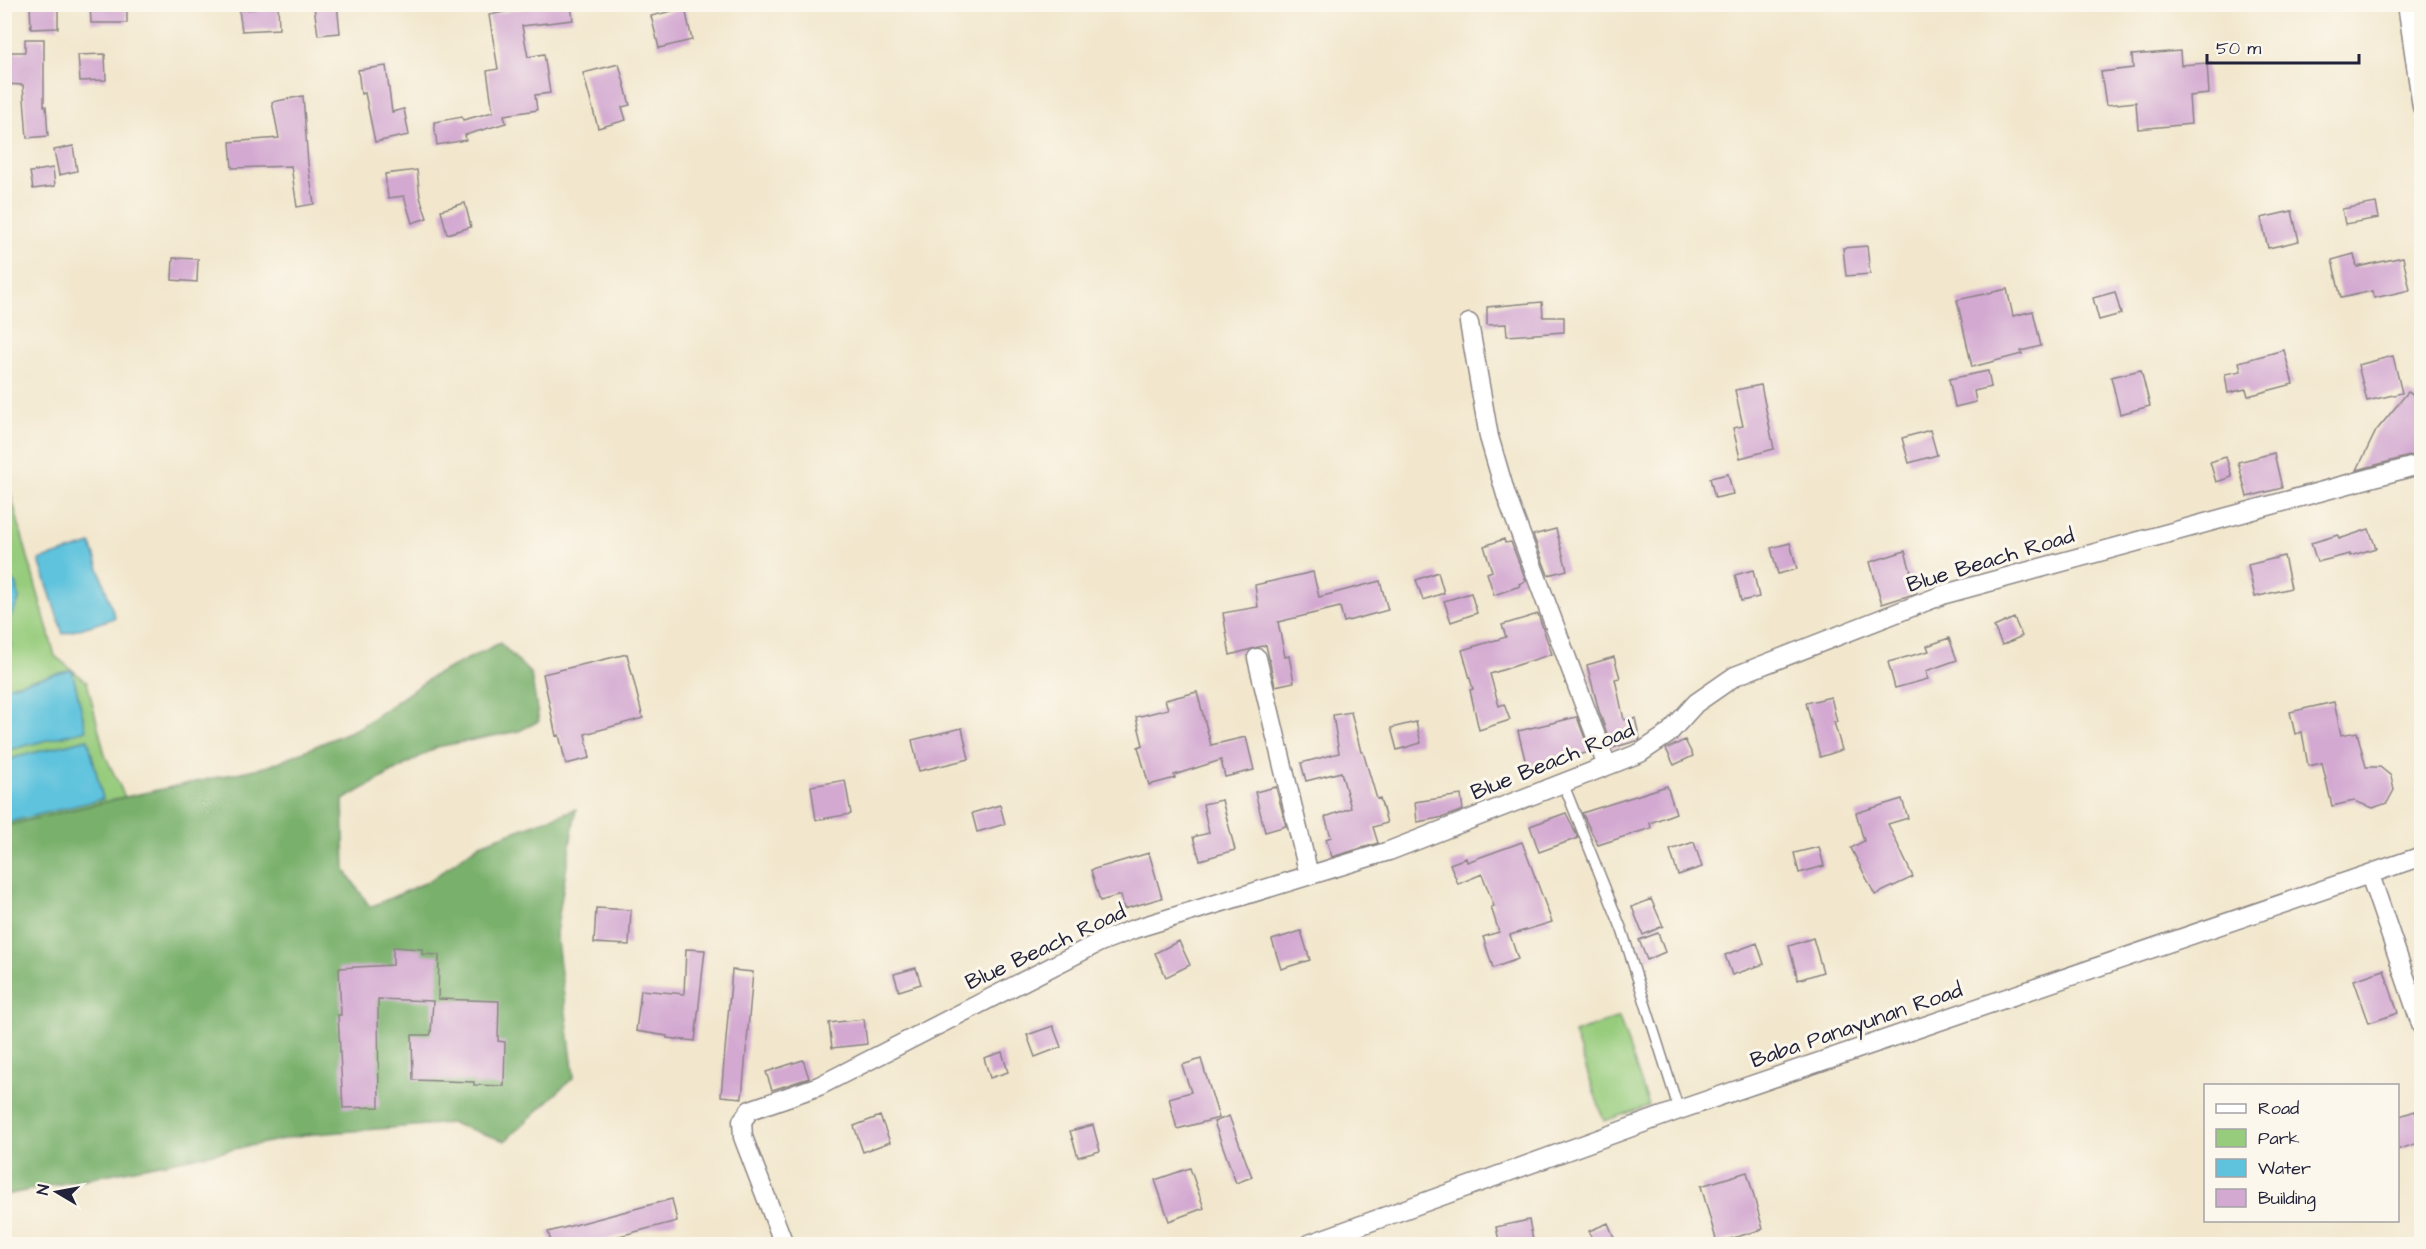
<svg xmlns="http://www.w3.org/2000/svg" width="2426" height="1249" font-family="'Architects Daughter',sans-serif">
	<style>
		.green { fill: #97cc7d; stroke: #5c775c; stroke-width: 1.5 }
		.forest { fill: #79b06c; stroke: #4e6954; stroke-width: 1.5 }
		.water { fill: #5fc3dd; stroke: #40728c; stroke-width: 1.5 }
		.building { fill: #d3a9d1 }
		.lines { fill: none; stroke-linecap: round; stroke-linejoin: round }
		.service-casing { stroke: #8a8484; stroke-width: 12 }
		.minor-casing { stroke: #8a8484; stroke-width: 21 }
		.service { stroke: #fff; stroke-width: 9 }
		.minor { stroke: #fff; stroke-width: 18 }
		.labels { text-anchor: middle; stroke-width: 6; stroke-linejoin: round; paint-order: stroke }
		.street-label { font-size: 22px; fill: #22223b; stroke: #fbf7ec }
	</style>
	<rect width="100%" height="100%" fill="#fbf7ec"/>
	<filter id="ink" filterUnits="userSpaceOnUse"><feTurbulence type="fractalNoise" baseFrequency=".0167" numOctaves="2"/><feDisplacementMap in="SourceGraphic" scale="12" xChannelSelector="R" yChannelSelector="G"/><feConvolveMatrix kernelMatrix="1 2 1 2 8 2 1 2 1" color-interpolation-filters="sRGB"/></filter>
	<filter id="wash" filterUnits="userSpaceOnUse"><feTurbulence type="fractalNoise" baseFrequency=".008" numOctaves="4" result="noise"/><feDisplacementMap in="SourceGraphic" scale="24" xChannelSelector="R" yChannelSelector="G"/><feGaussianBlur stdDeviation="1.35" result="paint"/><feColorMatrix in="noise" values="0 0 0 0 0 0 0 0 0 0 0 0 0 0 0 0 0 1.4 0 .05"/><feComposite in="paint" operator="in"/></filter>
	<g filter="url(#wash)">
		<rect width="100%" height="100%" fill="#f2e7cd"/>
		<path class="green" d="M4,470L55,656L87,682L105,755L125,797L5,826Z
			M1619,1017L1649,1106L1604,1121L1574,1033Z"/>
		<path class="forest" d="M500,643L531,674L539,721L519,731L437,747L343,800L345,870L370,907L429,881L480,844L576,809L556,933L574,1077L505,1141L451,1123L304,1135L5,1195L4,826L125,797L269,766L360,727L433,676Z"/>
		<path class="water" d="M91,544L115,618L63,634L39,560Z
			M5,575L17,585L19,600L8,622L11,645L5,653Z
			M72,670L86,730L5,751V687Z
			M88,739L103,799L5,823V760Z"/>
		<g id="blocks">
			<path class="building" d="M30,4H58V28L31,29Z
				M90,4H127V23H91Z
				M255,4H278L279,29L242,31L239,10L255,9Z
				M337,4L340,33L318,35L314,7Z
				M544,4H571L573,20L522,26L528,57L544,54L550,93L535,95L537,110L504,115L506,123L465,135L466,140L437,145L434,122L462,117L463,120L493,112L487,71L498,69L489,15Z
				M685,8L692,40L659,48L651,16Z
				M25,39H44V106H46L48,136L27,138L23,85L4,84V52H25Z
				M2180,51L2181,65L2207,63L2209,94L2189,96L2191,124L2138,129L2136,102L2106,105L2101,72L2133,68L2132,55Z
				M105,54L106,80L80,81L78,55Z
				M619,64L630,105L622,107L626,120L598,128L583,73Z
				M386,66L392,112L404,109L409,135L375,142L365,93L361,94L358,70Z
				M303,96L308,164L314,204L297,207L291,166L232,168L230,142L279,138L272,102Z
				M73,146L77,171L59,175L54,150Z
				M53,168L55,186L33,189L30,172Z
				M417,170L420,197L427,218L412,223L404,196L388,198L385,174Z
				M465,203L471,227L447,234L441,210Z
				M2376,203L2379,218L2345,224L2342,209Z
				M2292,211L2299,241L2268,248L2261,218Z
				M1867,246L1870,274L1846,276L1843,248Z
				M2354,254L2357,267L2403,257L2410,290L2374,298L2372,291L2341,298L2332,260Z
				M173,258L198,259L197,282L172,280Z
				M2007,289L2013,316L2033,311L2041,346L2021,351L2022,354L1972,367L1957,300Z
				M2115,292L2121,314L2099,320L2093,298Z
				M1542,302L1543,317H1564V332L1507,336L1506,324L1487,325V307Z
				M2284,350L2293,384L2248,396L2246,389L2228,393L2225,374L2241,371L2239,362Z
				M2393,356L2402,393L2367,401L2358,365Z
				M2141,370L2150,406L2120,414L2111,377Z
				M1988,371L1991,387L1974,391L1976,402L1955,407L1949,379Z
				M1761,385L1774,449L1740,458L1733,428L1743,426L1735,390Z
				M2408,392L2421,400V453L2357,470L2376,431Z
				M1930,430L1937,455L1909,463L1902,438Z
				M2274,453L2282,488L2247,497L2238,462Z
				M2226,457L2232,477L2216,482L2210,462Z
				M1728,474L1733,494L1715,498L1710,478Z
				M1556,529L1567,570L1548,575L1533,535Z
				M2369,529L2376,548L2350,556V554L2317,562L2311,543L2338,535L2339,539Z
				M1504,539L1505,543L1511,542L1526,581L1519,584L1520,586L1494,595L1487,573L1492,571L1484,546Z
				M1790,543L1797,569L1778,574L1771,548Z
				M1905,551L1917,593L1882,604L1870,562Z
				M2284,556L2291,588L2255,597L2248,565Z
				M1753,570L1759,597L1741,601L1735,575Z
				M1313,572L1319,597L1380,581L1388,610L1344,622L1340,607L1278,622L1285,657L1289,656L1294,682L1275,686L1266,645L1230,655L1223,613L1258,607L1255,585Z
				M1438,572L1444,593L1423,600L1416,580Z
				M1471,593L1477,613L1451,622L1444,601Z
				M1538,614L1552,654L1490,674L1499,706L1504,704L1510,720L1479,730L1470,690L1473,689L1462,650L1506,637L1502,625Z
				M2014,618L2022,636L2002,645L1994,627Z
				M1949,638L1957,660L1926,671L1928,679L1895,688L1888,662L1929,651L1927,646Z
				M627,654L643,718L585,734L590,758L566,764L559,735L556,736L543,674Z
				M1614,657L1620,678L1615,679L1624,720L1635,718L1640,740L1612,748L1599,711L1587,665Z
				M1197,692L1211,745L1246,737L1254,770L1225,777L1221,760L1174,775L1175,778L1149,785L1138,747L1143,745L1136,717L1168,709L1165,700Z
				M1831,697L1837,722H1834L1842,750L1820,757L1806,703Z
				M2334,702L2341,735L2357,732L2366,767H2380L2391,776L2394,790L2387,803L2373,808L2354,801L2332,806L2322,763L2308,766L2302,732L2295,734L2290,712Z
				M1351,712L1361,752H1363L1377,799L1380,798L1387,823L1373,827L1378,843L1332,857L1326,839L1331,837L1325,817L1351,808L1341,772L1306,781L1301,763L1339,753L1333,715Z
				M1577,717L1590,752L1527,768L1518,731Z
				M1416,722L1421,743L1397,750L1391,728Z
				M962,728L969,759L919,771L912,740Z
				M1685,740L1693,756L1674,765L1666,749Z
				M845,780L851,814L816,820L811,786Z
				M1667,786L1676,813L1650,823L1651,828L1598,845L1582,813Z
				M1276,787L1286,826L1265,832L1255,792Z
				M1461,795L1463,810L1444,817L1417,822L1415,802Z
				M1902,799L1908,818L1888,824L1913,877L1875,895L1851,848L1864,841L1856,813Z
				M1222,800L1235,850L1200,860L1193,837L1209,833L1203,804Z
				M1000,805L1005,824L977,832L972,813Z
				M1566,813L1578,838L1539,852L1530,826Z
				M1522,842L1552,922L1510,935L1518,959L1493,968L1483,937L1499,932L1491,907L1494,906L1482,874L1458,884L1450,864L1466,858L1467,862Z
				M1694,842L1702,867L1678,875L1670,850Z
				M1819,847L1824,866L1799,873L1794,853Z
				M1149,853L1162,898L1124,909L1121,895L1100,901L1091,870Z
				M1651,899L1663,926L1643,935L1632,907Z
				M596,908L631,910L629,945L594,943Z
				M1301,931L1310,960L1281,969L1272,940Z
				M1658,933L1665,952L1647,960L1639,940Z
				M1813,938L1823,972L1798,980L1789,946Z
				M1179,941L1190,965L1166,977L1155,953Z
				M1757,943L1764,964L1732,975L1725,955Z
				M393,947L422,949V954L439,955L438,999L499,1001L498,1041L505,1042L504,1086L474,1085V1082L413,1080L412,1035H430L431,1033L433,1001L378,999L379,1107L343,1108L338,1015H341L339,968L393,965Z
				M686,949L705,950L695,1041L667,1038V1036L636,1031L641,990L684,994Z
				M916,968L921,984L899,991L894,974Z
				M732,970L753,972L742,1098L721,1096Z
				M2384,970L2398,1013L2369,1023L2354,980Z
				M864,1019L867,1044L832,1048L829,1023Z
				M1053,1026L1061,1047L1035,1057L1027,1035Z
				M1002,1052L1008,1072L990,1078L984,1058Z
				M1201,1059L1219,1118L1177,1129L1169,1098L1191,1092L1182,1065Z
				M803,1060L809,1078L772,1090L766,1072Z
				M2415,1111L2421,1131V1142L2397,1150V1117Z
				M880,1116L890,1142L863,1152L854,1126Z
				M1229,1116L1252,1177L1236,1183L1214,1122Z
				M1093,1125L1100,1151L1078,1157L1070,1131Z
				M1190,1168L1204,1208L1169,1221L1155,1180Z
				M1747,1172L1763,1229L1717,1243L1701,1186Z
				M672,1199L677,1221L585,1245H552L548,1232Z
				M1529,1220L1534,1245H1500L1496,1227Z
				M1608,1223L1617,1245H1594L1589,1231Z"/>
		</g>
	</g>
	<g filter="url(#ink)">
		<use href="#blocks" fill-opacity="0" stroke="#8a8484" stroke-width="1.5"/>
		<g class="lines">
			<g class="service-casing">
				<path id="service" d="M1563,783L1622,930L1679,1110"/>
			</g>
			<g class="minor-casing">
				<path id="minor" d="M2407,4L2422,107
					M1469,323L1489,437L1506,495L1607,766
					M1257,658L1309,875
					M2370,875L2422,1027
					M784,1244L743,1137L742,1121L750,1110L819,1086L1100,942L1134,929L1389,851L1640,753L1668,734L1696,703L1735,676L1945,594L2422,464
					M1309,1244L1679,1110L2422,856"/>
			</g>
			<use href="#service" class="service"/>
			<use href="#minor" class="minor"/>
		</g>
	</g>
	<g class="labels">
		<g class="street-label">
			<text transform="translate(1990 559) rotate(-17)" y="8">Blue Beach Road</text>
			<text transform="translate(1552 760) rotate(-22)" y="8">Blue Beach Road</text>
			<text transform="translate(1045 946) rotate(-25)" y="8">Blue Beach Road</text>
			<text transform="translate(1856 1024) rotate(-19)" y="8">Baba Panayunan Road</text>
		</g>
	</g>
	<rect width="2426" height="1249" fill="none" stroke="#fbf7ec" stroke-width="24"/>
	<rect x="2204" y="1084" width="195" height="138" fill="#fbf7ec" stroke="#a4a2a5" stroke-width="1.5"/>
	<rect x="2216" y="1104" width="30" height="9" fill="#ffffff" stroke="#a4a2a5" stroke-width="1.5"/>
	<text x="2258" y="1114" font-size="18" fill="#22223b">Road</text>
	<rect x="2216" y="1129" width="30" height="18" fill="#97cc7d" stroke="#a4a2a5" stroke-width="1.5"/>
	<text x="2258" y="1144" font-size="18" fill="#22223b">Park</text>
	<rect x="2216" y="1159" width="30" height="18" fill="#5fc3dd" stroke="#a4a2a5" stroke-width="1.5"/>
	<text x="2258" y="1174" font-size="18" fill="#22223b">Water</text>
	<rect x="2216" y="1189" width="30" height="18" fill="#d3a9d1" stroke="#a4a2a5" stroke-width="1.5"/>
	<text x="2258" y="1204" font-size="18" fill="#22223b">Building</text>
	<g transform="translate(57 1192) rotate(280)" stroke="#fbf7ec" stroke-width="4.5" paint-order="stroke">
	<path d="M0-4.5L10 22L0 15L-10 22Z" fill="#22223b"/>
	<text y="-9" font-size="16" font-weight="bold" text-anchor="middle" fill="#22223b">N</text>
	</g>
	<path d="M2207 54v9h152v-9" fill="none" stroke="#22223b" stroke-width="3"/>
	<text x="2216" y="54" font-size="18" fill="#22223b" stroke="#fbf7ec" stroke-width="4.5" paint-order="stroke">50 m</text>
</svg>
